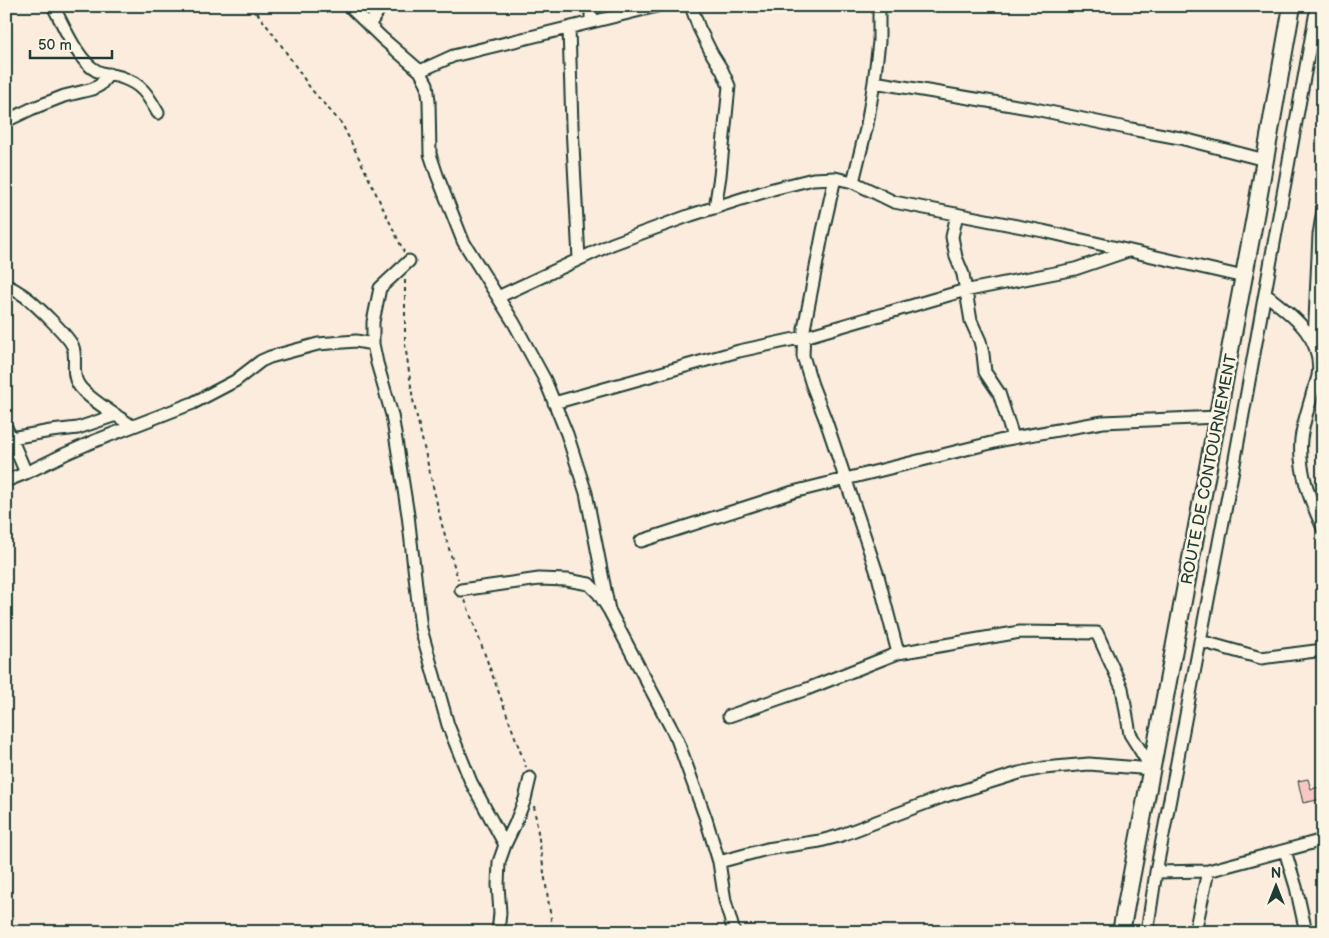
<svg xmlns="http://www.w3.org/2000/svg" width="1329" height="938" font-family="'Balsamiq Sans',sans-serif">
	<style>
		.building { fill: #f8c7c4; stroke: #1f3d34 }
		.lines { fill: none; stroke-linecap: round; stroke-linejoin: round }
		.street-casing { stroke: #1f3d34; stroke-width: 15 }
		.secondary-casing { stroke: #1f3d34; stroke-width: 20 }
		.path { stroke: #1f3d34; stroke-width: 2; stroke-dasharray: 4 4; stroke-linecap: butt }
		.street { stroke: #fcf5e5; stroke-width: 11 }
		.secondary { stroke: #fcf5e5; stroke-width: 16 }
		.labels { text-anchor: middle; stroke-width: 5; stroke-linejoin: round; paint-order: stroke }
		.street-label { font-size: 16px; fill: #1f3d34; stroke: #fcf5e5 }
	</style>
	<rect width="100%" height="100%" fill="#fbecde"/>
	<filter id="ink" filterUnits="userSpaceOnUse"><feTurbulence type="fractalNoise" baseFrequency=".02" numOctaves="2"/><feDisplacementMap in="SourceGraphic" scale="10" xChannelSelector="R" yChannelSelector="G"/><feConvolveMatrix kernelMatrix="1 2 1 2 8 2 1 2 1" color-interpolation-filters="sRGB"/></filter>
	<g filter="url(#ink)">
		<path class="building" d="M1308,779L1311,789L1320,787L1322,799L1303,803L1298,781Z"/>
		<g class="lines">
			<g class="street-casing">
				<path id="street" d="M53,6C63,24 78,62 97,71C105,75 115,75 123,78C143,85 148,96 158,113
					M349,6L382,38L420,71L427,84L429,101L430,154L437,175L463,241L514,323L545,380L567,434L586,493L609,610
					M591,6V22
					M691,6L699,28L712,54L722,70L729,86L720,176L715,208
					M369,26L381,6
					M569,28L572,126L579,259
					M420,71L453,56L657,6
					M874,82L1035,109L1131,129L1180,138L1265,160
					M6,121L31,109L64,96L93,89L100,85L109,74
					M835,178L823,231L804,329L803,356L812,385L826,421L878,576L898,653
					M853,182L867,125L874,82L879,42V6
					M957,214L952,237L956,257L963,274L971,321L980,341L983,354L985,372L999,393L1013,437
					M409,261L380,288L373,322V344L377,363L392,415L408,515L421,629L448,725L471,782L505,845
					M6,285C12,288 17,291 23,295C32,301 70,337 73,347C77,359 71,373 78,384C86,398 118,416 132,426
					M1265,294C1292,315 1324,337 1318,376C1317,381 1315,386 1313,391C1309,407 1303,422 1301,439C1298,470 1310,500 1323,528
					M498,297L612,244L691,215L773,189L813,179L835,178L853,182L894,202L1043,231L1244,277
					M1314,341L1319,235L1323,210
					M554,403L739,351L804,337L959,292L1075,269L1128,251
					M6,427L11,438L51,431L78,428L116,415
					M11,438L26,473
					M6,481L26,473L65,454L92,442L193,403L235,381L261,361L270,357L318,344L356,341L373,344
					M641,541L793,492L1007,439L1103,422L1218,417
					M461,590L539,579L567,580L589,584L599,594L609,610L677,739L706,819L719,862L725,901L734,932
					M1200,641L1261,658L1323,650
					M729,716L807,689L898,653L1020,632L1097,633L1122,688L1130,734L1152,769
					M1285,851L1296,887L1306,932
					M719,862L767,849L820,841L839,836L942,797L1019,773L1044,768L1089,764L1152,769
					M1156,872L1208,871L1323,840
					M498,932L500,913L498,885L499,862L505,845L515,824L525,799L530,778
					M1147,932L1156,872L1234,464L1317,6
					M1195,932L1208,871"/>
			</g>
			<g class="secondary-casing">
				<path id="secondary" d="M1121,932L1254,222L1292,6"/>
			</g>
			<path class="path" d="M252,6L279,42L311,89L342,124L360,160L404,252
				M405,280V344L413,400L442,525L458,579
				M465,600L526,767
				M534,806L553,932"/>
			<use href="#street" class="street"/>
			<use href="#secondary" class="secondary"/>
		</g>
	</g>
	<g class="labels">
		<g class="street-label">
			<text transform="translate(1208 469) rotate(-79)" y="6">ROUTE DE CONTOURNEMENT</text>
		</g>
	</g>
	<rect width="1329" height="938" fill="none" stroke="#fcf5e5" stroke-width="25"/>
	<rect x="12" y="12" width="1304" height="913" fill="none" stroke="#1f3d34" stroke-width="2" filter="url(#ink)"/>
	<g transform="translate(1276 886)" stroke="#fcf5e5" stroke-width="4" paint-order="stroke">
	<path d="M0-4L9 19L0 12L-9 19Z" fill="#1f3d34"/>
	<text y="-8" font-size="14" font-weight="bold" text-anchor="middle" fill="#1f3d34">N</text>
	</g>
	<path d="M30 50v8h82v-8" fill="none" stroke="#1f3d34" stroke-width="2.5"/>
	<text x="38" y="50" font-size="15" fill="#1f3d34" stroke="#fcf5e5" stroke-width="4" paint-order="stroke">50 m</text>
</svg>
